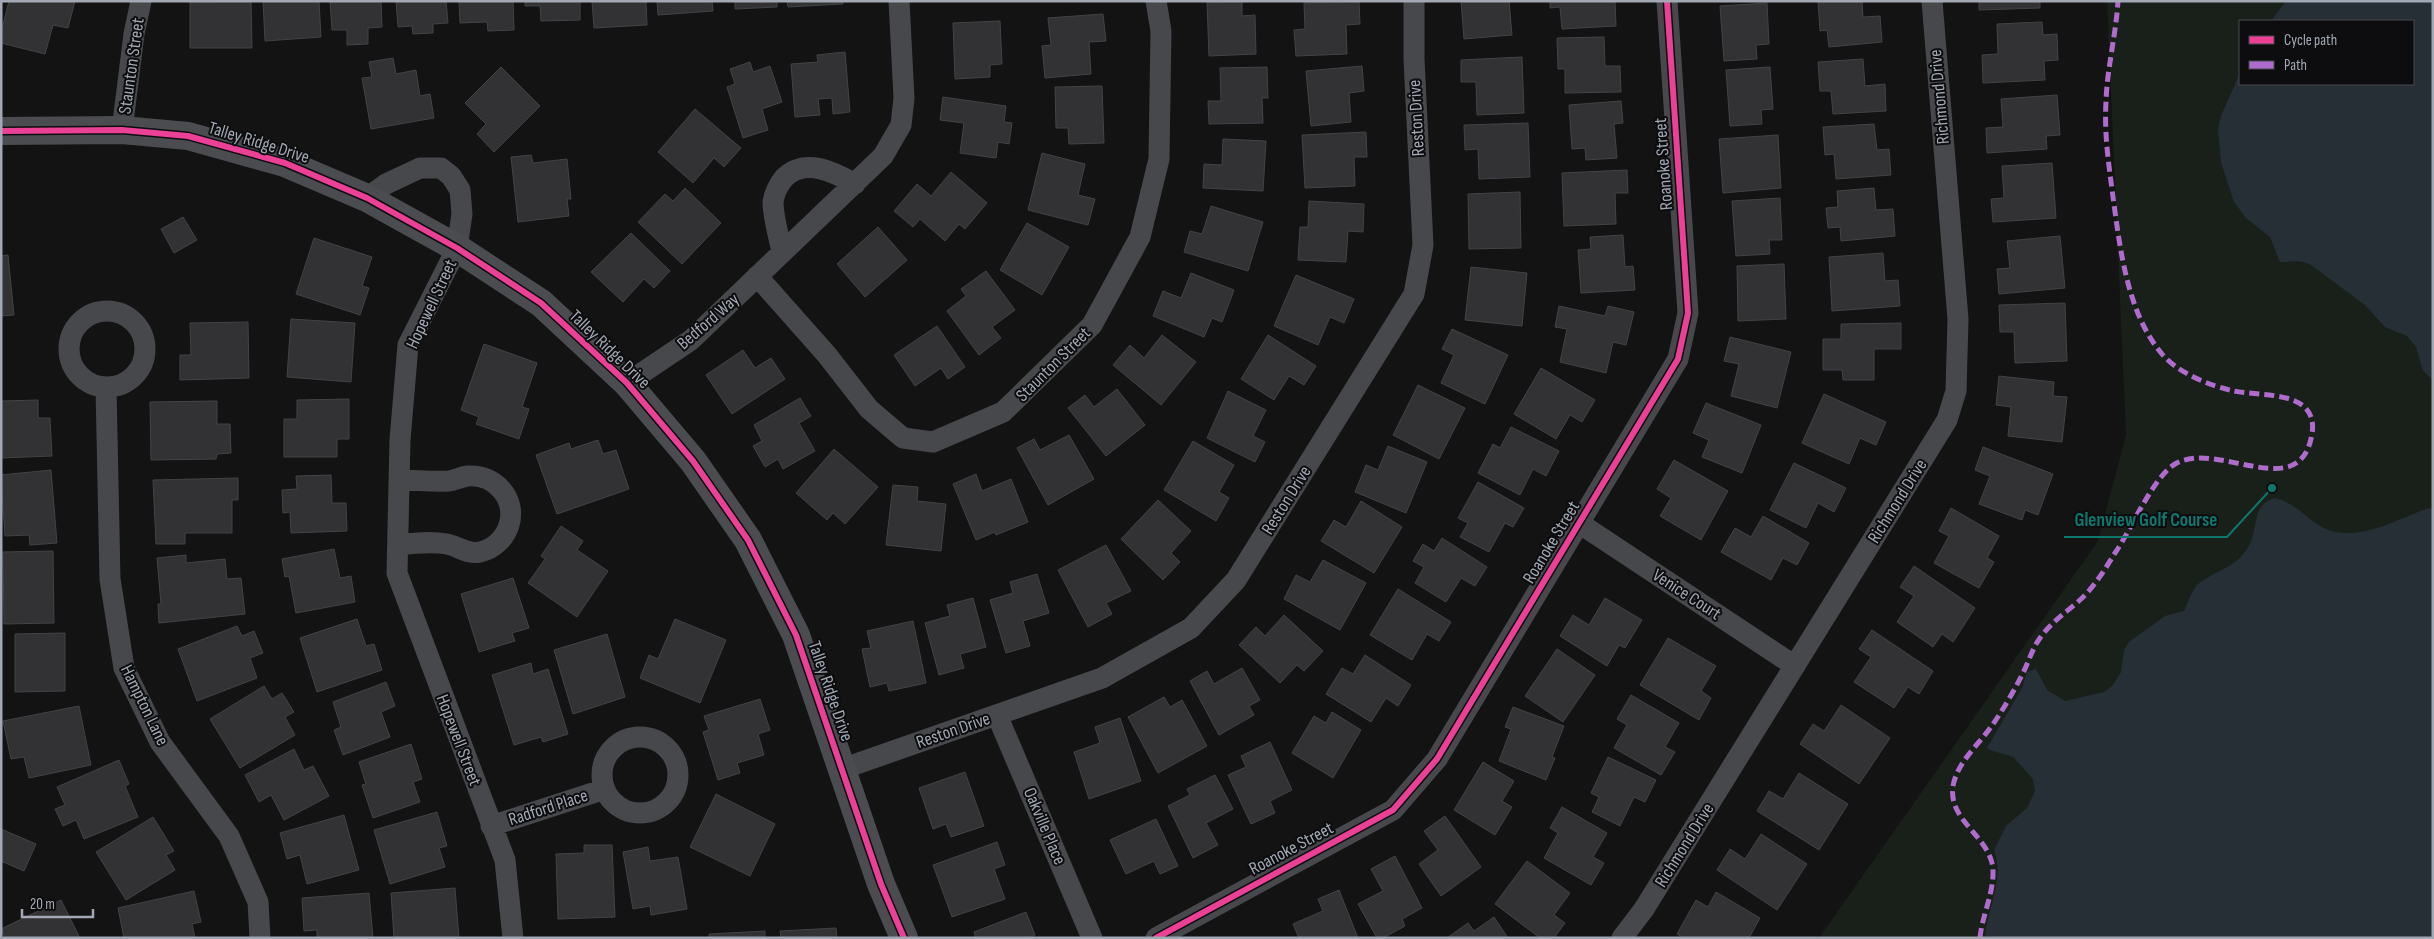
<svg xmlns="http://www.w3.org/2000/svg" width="2434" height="939" font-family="'Sofia Sans Condensed',sans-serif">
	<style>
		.green { fill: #19201a; fill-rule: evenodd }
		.water { fill: #262f35 }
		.building { fill: #323234; stroke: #414347 }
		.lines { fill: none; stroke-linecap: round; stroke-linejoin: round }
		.street { stroke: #47484c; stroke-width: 21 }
		.secondary { stroke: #4b4c50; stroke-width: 28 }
		.quiet { stroke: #b06ccc; stroke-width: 5; stroke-dasharray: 10 5; stroke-linecap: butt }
		.cycleway-casing { stroke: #0d0d0f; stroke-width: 9 }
		.cycleway { stroke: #ea4096; stroke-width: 6 }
		.labels { text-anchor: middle; stroke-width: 4; stroke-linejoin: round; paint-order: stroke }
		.street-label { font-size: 18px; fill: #a2a9b5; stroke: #0d0d0f }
		.leader { fill: none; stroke: #0f766e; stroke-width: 2 }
		.callout-dot { fill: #0f766e; stroke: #0d0d0f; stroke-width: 2 }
		.callout-label { font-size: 19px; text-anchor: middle; font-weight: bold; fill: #0f766e; stroke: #0d0d0f; stroke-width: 4; stroke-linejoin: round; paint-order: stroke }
	</style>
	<rect width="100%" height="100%" fill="#131313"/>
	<path class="green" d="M2107,1H2433V938H1819L2098,541L2126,435ZM2240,21H2413V84H2240Z"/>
	<path class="water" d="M2286,1H2433V380L2423,371L2416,347L2407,336L2385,327L2365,305L2311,265C2300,259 2292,262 2280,262L2270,237L2246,218L2234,202L2221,162L2218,129L2221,116L2240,73V84H2413V21H2271Z
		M2275,498C2296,503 2306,519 2324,528C2357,544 2399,518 2429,508L2433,509V938H1985C1987,908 2005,880 1994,850L2006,826L2027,808L2035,791L2033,779L2013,757L1990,750L1987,748L2022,688L2027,672L2036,669L2047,690L2065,701L2104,692L2113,685L2121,672L2124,650L2129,642L2165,616L2184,611C2188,603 2192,590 2198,584C2217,569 2241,567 2251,541C2258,523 2253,504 2275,498Z"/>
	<path class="building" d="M9,1H75L68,28L53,25L45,54L1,43V33Z
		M251,1L252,48H190V2Z
		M263,1H319L321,37L265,41Z
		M330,1H381L382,27L368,28V44L347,45V30H332Z
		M396,1H446L448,23L433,24V33L413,34L412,26L398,27Z
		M459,1H513L514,30L488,31L487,22L460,23Z
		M525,1H580V20L541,21L540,6H525Z
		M592,1H646L647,25L594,28Z
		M657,1H712L713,11L658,15Z
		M735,1H777V7L735,9Z
		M787,1H843V4L788,7Z
		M1242,1V16L1255,15L1256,54L1209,56L1207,2Z
		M1359,1L1360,24L1346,25L1347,54L1296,56L1294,30L1305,29L1304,3Z
		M1461,1H1509L1512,35L1464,39Z
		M1550,1H1615L1616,26L1562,29L1560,7L1550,8Z
		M1818,1H1862L1863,17L1880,16L1882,42L1829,47L1827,30L1820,31Z
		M1979,1H2040V8L1979,10Z
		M1767,3L1769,44L1756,45L1757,59L1724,61L1720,6Z
		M1103,14L1106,41L1089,42L1091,74L1045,78L1042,46L1051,45L1048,18Z
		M1000,21L1002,64L990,65V77L955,79L953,23Z
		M2042,22L2043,35L2057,34L2058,60L2044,61L2045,80L1983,83L1982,55L1998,54L1997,24Z
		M1604,37L1605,66H1620L1621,92L1565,93V69H1558L1557,38Z
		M845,52L850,112L833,114L832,98L818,99L820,115L795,117L791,64L818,62L817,55Z
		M1522,57L1524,113L1477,115L1476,82H1461V60Z
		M393,58L396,74L416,70L420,96L430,94L434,118L371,129L362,78L372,77L369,62Z
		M1863,59L1865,86L1885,84L1886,111L1833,114L1831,91H1820L1818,62Z
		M750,62L753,72L770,66L782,102L762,109L768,130L743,138L727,87L735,84L730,69Z
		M1362,66L1364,91L1349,93L1351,122L1311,126L1306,71Z
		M501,67L540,106L494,152L477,134L486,124L465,103Z
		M1267,67L1268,98H1262L1263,123L1209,124L1208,101H1221L1220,68Z
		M1770,67L1773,109L1761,110L1762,124L1730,126L1726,70Z
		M1102,86L1104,143L1069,144L1068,128H1056L1055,87Z
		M2057,95L2060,135L2046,136L2047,149L1987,153L1986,128L2003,127L2001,99Z
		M943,97L1006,106L1004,122L1012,123L1009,144L998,142L996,158L960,153L964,123L940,120Z
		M1621,101L1623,123L1614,124L1617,158L1586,160L1585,148L1572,149L1569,105Z
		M695,109L741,148L724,167L714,158L693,183L658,152Z
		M1528,123L1530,177L1479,179L1478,149L1465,150L1464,125Z
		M1874,124L1877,150L1889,149L1891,175L1836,179L1834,154L1825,155L1823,127Z
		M1366,132L1367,157H1354L1355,186L1305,188L1302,135Z
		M1778,135L1781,188L1723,193L1719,139Z
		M1223,139L1266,141L1263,191L1203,188L1204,164L1222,165Z
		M1042,153L1085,164L1078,195L1095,199L1088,225L1028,210Z
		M531,155L533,163L567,159L571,199H567L569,216L518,222L511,157Z
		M2052,163L2056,218L1993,222L1991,199L2004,198L2002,166Z
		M1627,170L1628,193H1615L1616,224L1564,226L1562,173Z
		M951,172L987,203L965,229L959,224L945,241L920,219L913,227L894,211L917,184L931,196Z
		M685,188L721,223L682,264L638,222L665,194L673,201Z
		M1874,188L1876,210L1893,209L1895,236L1841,241L1840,227L1828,228L1826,208L1838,207L1837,191Z
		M1520,192L1521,248L1469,249L1468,194Z
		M1780,198L1782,240H1769L1770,254L1736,256L1732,201Z
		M1309,201L1364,204L1363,232L1348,231L1346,262L1298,260L1300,227H1308Z
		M1211,206L1263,222L1248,271L1184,252L1190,231L1202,234Z
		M183,217L197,240L174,253L161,229Z
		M1027,223L1069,247L1042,295L1000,270Z
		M878,227L907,260L865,297L837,264Z
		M631,233L670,271L654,288L644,279L623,302L591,272Z
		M1623,235L1625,267L1633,266L1635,290L1581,293L1578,250L1591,249L1590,237Z
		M2060,236L2065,288L1999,294L1997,269L2010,268L2007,241Z
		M314,238L372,257L362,286L369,288L360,315L296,294Z
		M1883,253L1885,281L1898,280L1900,306L1832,311L1829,257Z
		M8,255L14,315L1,316V256Z
		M1784,264L1786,319L1738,321L1737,266Z
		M1471,267L1527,273L1522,326L1465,320Z
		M986,271L1015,310L992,327L1001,338L979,355L947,311L966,296L961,289Z
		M1191,273L1234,290L1222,322L1212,318L1204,337L1153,316L1163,291L1181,298Z
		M1296,275L1354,299L1344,323L1330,317L1318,345L1274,326Z
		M2065,303L2067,361L2015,363L2014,332H2000L1999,305Z
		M1559,306L1605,316L1608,306L1634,312L1626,345L1613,342L1606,373L1560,362L1567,329L1555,327Z
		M291,319L355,323L351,382L287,377Z
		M248,322L249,378L180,380V355H191L190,323Z
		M1901,323V349H1874V380H1843L1842,370H1823V339H1841V324Z
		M937,326L965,367L948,379L941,368L915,386L894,355Z
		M1452,329L1508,355L1485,404L1441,383L1454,355L1442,349Z
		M1162,335L1196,362L1161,405L1113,365L1130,345L1144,358Z
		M1268,335L1316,366L1304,385L1289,376L1274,400L1241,379Z
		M1730,337L1791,352L1777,408L1731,396L1739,364L1724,361Z
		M484,344L537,363L522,407L529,409L519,439L476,424L479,417L461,410Z
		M743,350L755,368L771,358L785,379L732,414L706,375Z
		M1541,368L1595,400L1582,422L1570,415L1556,439L1514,414Z
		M1999,376L2054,382L2053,396L2067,397L2062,442L2008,436L2011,407L1996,405Z
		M1418,385L1465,408L1439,459L1393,435Z
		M1117,389L1145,425L1106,456L1068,408L1085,395L1094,407Z
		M1228,391L1266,410L1253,436L1265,442L1255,462L1207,438Z
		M1824,394L1886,422L1876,445L1860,438L1849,464L1802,443Z
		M800,398L811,416L799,423L815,451L783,469L778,459L765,467L753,446L762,441L754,425Z
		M349,399V439H337V457H284V419H297V400Z
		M38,400V418H50L52,456L1,458V401Z
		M217,401V424H230L231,453L217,454L216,459L151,460L150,402Z
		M1706,403L1761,425L1742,473L1702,457L1709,440L1693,433Z
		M1511,427L1559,451L1546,476L1533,469L1520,495L1478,473L1493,444L1500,448Z
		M1069,435L1094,479L1048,505L1017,448L1034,439L1040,450Z
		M598,440L603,454L616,450L629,489L557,514L536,455L569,443L571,449Z
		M1193,441L1234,465L1219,492L1229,498L1216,521L1164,490Z
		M1388,446L1427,462L1406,513L1355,492L1366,465L1378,470Z
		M1983,447L2053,474L2038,515L2025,510L2022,520L1979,504L1990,476L1975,470Z
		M834,449L878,487L845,524L833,513L827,520L796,493Z
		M1674,460L1728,491L1701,540L1660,516L1671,498L1657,489Z
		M1794,463L1846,488L1834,512L1818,503L1806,528L1770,510Z
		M51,470L57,543L30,545L29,535L5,536L1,475Z
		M976,474L982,491L1011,479L1028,522L996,535L995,532L976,540L953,484Z
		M331,475L332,503H346L347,531L291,533L290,512L283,513L282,490L297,489L296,476Z
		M238,478V500H232V533H185V544H156L153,480Z
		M1478,482L1524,508L1513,527L1505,523L1489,552L1460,537L1468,523L1458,518Z
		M893,485L918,487L917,501L946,504L941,551L886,545Z
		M1158,500L1191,531L1171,553L1180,562L1163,580L1121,539Z
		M1361,501L1402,527L1374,573L1321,541L1334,520L1346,527Z
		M1951,508L1999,536L1987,558L1994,562L1979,588L1934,563L1949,536L1939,531Z
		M1763,516L1809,543L1797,565L1783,558L1771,580L1721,552L1735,528L1751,537Z
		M561,526L583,541L577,550L608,571L577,617L528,583L545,559L541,556Z
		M1442,538L1487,567L1475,586L1461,578L1446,602L1415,583L1424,567L1413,561L1423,544L1434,551Z
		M1106,545L1131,591L1106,603L1112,614L1088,627L1058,570Z
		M334,549L340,578L351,576L355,602L296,613L289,576L285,577L282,559Z
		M53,551L54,623L4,624L3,552Z
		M186,555V563L225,559L227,579L241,578L245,614L159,623L158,604H161L157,558Z
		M1323,560L1366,583L1340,630L1284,599L1296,575L1310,582Z
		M1914,566L1975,608L1953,642L1942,634L1933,647L1897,622L1914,596L1900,587Z
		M1037,574L1049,613L1023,621L1030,646L1006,653L990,600L1013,593L1010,582Z
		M513,578L529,628L512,633L515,641L479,652L461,594Z
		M1398,589L1451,622L1439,641L1427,634L1412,660L1370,635Z
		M973,598L986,647L960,654L964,668L939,675L925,623L950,616L947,605Z
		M1605,598L1642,620L1625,648L1619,645L1607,666L1560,636L1573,615L1589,625Z
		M1284,615L1323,651L1304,671L1297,665L1280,683L1239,645L1256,627L1265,636Z
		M357,619L366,646L374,644L382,670L317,692L300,638Z
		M675,619L726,640L700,703L640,678L649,655L658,659Z
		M913,621L926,683L889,691L887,683L870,687L862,649L871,648L867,631Z
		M237,626L242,636L254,631L263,653L250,658L257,678L197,701L178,649Z
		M1872,630L1933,671L1919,694L1908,687L1894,708L1854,682L1871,657L1859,649Z
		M65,633V691L15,692V634Z
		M607,634L625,697L573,714L554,650Z
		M1668,638L1716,666L1701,691L1711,698L1699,720L1640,685Z
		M1557,649L1595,675L1563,722L1525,696Z
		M1365,655L1411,685L1398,706L1386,698L1371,722L1326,694L1342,668L1353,674Z
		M531,663L533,674L548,669L568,734L543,742L541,737L514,745L492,675Z
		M1242,668L1260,700L1249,706L1254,715L1219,735L1190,681L1207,671L1214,684Z
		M386,682L395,706L381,712L390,737L343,755L334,730L341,727L333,702Z
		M264,686L272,699L282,693L294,712L285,717L295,735L240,768L210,719Z
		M1631,695L1679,723L1665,747L1675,752L1661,775L1614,748L1627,725L1617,719Z
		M1164,697L1170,707L1182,700L1207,746L1158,773L1128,717Z
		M760,699L770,730L758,734L764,755L737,763L740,773L718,780L703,732L709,730L704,716Z
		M1841,705L1890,738L1859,784L1800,744L1813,724L1824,731Z
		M79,706L91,765L29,778L24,757L11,759L3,721Z
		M1513,707L1564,726L1552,757L1555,758L1546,780L1499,761L1511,729L1505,727Z
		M1332,712L1361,730L1333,778L1292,753L1314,716L1326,723Z
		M1120,718L1141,781L1089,799L1074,752L1100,743L1095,727Z
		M1270,742L1292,790L1270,801L1275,813L1251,824L1228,775L1246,767L1241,756Z
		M411,744L422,779L413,782L420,802L373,818L362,785L366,784L359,762Z
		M294,749L304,770L313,766L329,796L284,820L271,795L259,802L245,775Z
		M1608,757L1656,780L1645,802L1634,797L1620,826L1592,812L1599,797L1591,793Z
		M119,760L129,784L125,786L138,817L84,839L76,820L63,826L55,809L65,805L57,787Z
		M1483,762L1514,781L1502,801L1512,807L1495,835L1454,810Z
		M965,772L984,826L951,837L946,824L933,829L919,788Z
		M1799,773L1848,804L1819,850L1757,811L1769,791L1783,799Z
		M1215,775L1233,809L1206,823L1218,845L1193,858L1168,806L1190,795L1187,789Z
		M716,794L775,824L750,876L690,847Z
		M1562,807L1607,833L1593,857L1604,863L1591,885L1544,858L1558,833L1550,828Z
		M437,812L447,846L439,848L445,867L390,884L374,830Z
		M344,815L359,870L307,884L300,855L287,859L280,833Z
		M1445,816L1481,867L1441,896L1419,864L1438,850L1424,831Z
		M153,817L174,851L166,855L175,870L126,900L96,852Z
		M1156,819L1178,866L1160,874L1154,861L1126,874L1110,840Z
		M1,829L36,844L24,871L1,861Z
		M1761,834L1807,864L1777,910L1717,870L1730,849L1745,859Z
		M997,842L1005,865L994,869L1005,899L952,917L933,865Z
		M584,845H612L615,917L558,919L556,854L584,853Z
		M648,847L650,861L678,857L687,909L651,915L650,906L633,909L623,852Z
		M1395,856L1422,908L1402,919L1405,926L1383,938H1377L1358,904L1383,891L1371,869Z
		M1527,861L1570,893L1554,915L1565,923L1554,938H1540L1495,904Z
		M455,888L459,938H394L391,893Z
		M1339,890L1358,938H1299L1293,924L1323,911L1318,899Z
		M194,891L201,922L192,924L195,938H124L118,908Z
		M1716,892L1760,918L1749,938H1684L1677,934L1696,900L1708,907Z
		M369,893L373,938H317V930L304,931L302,898Z
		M61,900L80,938H5L1,929Z
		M1026,912L1035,935L1029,938H976L974,932Z
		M1494,917L1508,938H1447L1468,923L1474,931Z
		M836,928L837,938H781L780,931Z
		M765,931V938H709V934Z"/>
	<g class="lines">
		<path class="street" d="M122,130L134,34L141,1
			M367,198L386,184L420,168H441L451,176L460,190L462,214L457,248L408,345L400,440L397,573L505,860L513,938
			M782,252C779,236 773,218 773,202C774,194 779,184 784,178C805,157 834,172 855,184
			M757,276L827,355L869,409L903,438L933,442L1003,412L1092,325L1140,237L1159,159L1161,31L1156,1
			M69 349a38 38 0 1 1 76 0a38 38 0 1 1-76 0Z
			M627,383L691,340L883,156L901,125L904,98L899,1
			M106,387L110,579L124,668L160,742L229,836L258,902L260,938
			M1579,523L1795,666
			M398,545C414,543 431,541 447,544C458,546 468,555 480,552C494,549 505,538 509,525C517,499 495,474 468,476C461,477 455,480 449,481C433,482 416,480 400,480
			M997,715L1092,938
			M602 775a38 38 0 1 1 76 0a38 38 0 1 1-76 0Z
			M842,769L1102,678L1191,628L1236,580L1414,294L1423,245L1414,59V1
			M491,826L605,789
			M1156,938L1393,810L1437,759L1678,359L1688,313L1667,1
			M1622,938L1644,909L1947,420L1956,391L1958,319L1932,1"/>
		<path class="secondary" d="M1,131L122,130L188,136L285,163L367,198L457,248L541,303L627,383L693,461L748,540L796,635L881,884L904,938"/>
		<path class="quiet" d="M1980,938C1982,914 1997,887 1992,863C1985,834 1948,819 1953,786C1957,763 1978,745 1991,727C2003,710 2014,691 2023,673C2029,661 2032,649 2040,638C2051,622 2067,612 2081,599C2095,586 2105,569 2115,553C2131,530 2153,477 2175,464C2218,439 2300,506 2312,434C2319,389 2261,397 2234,391C2210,386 2178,373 2162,354C2127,313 2120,248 2113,197C2109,166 2104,134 2106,102C2107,68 2116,35 2118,1"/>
		<g class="cycleway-casing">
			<path id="cycleway" d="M1,131L122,130L188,136L285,163L367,198L457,248L541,303L627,383L693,461L748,540L796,635L881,884L904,938
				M1156,938L1393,810L1437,759L1678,359L1688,313L1667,1"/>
		</g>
		<use href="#cycleway" class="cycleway"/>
	</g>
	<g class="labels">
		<g class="street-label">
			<text transform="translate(131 66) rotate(-82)" y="6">Staunton Street</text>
			<text transform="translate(1939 97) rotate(-95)" y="6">Richmond Drive</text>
			<text transform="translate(1416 118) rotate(-93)" y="6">Reston Drive</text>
			<text transform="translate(259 142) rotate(17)" y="6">Talley Ridge Drive</text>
			<text transform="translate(1663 164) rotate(-94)" y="6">Roanoke Street</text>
			<text transform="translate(431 304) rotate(-65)" y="6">Hopewell Street</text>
			<text transform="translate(708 321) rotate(-41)" y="6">Bedford Way</text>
			<text transform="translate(610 349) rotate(44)" y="6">Talley Ridge Drive</text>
			<text transform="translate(1053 364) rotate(-45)" y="6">Staunton Street</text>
			<text transform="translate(1286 500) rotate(-58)" y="6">Reston Drive</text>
			<text transform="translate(1897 501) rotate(-58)" y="6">Richmond Drive</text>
			<text transform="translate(1551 542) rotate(-59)" y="6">Roanoke Street</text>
			<text transform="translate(1687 594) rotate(33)" y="6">Venice Court</text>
			<text transform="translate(831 691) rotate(71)" y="6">Talley Ridge Drive</text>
			<text transform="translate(145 705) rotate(64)" y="6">Hampton Lane</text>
			<text transform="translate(953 730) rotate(-19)" y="6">Reston Drive</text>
			<text transform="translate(459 740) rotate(69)" y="6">Hopewell Street</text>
			<text transform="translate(548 807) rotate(-18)" y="6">Radford Place</text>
			<text transform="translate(1045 826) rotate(67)" y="6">Oakville Place</text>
			<text transform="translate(1684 845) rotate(-58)" y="6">Richmond Drive</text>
			<text transform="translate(1291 848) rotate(-28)" y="6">Roanoke Street</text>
		</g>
	</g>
	<path class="leader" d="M2272 488L2227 537H2064"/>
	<circle class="callout-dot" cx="2272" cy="488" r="5"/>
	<g class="callout-label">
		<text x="2146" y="526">Glenview Golf Course</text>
	</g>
	<rect width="2434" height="939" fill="none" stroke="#a2a9b5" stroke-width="5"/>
	<rect x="2239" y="20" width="175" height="65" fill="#0d0d0f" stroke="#494b51"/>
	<rect x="2249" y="36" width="25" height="8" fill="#ea4096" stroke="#494b51"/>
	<text x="2284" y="45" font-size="15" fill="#a2a9b5">Cycle path</text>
	<rect x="2249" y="61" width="25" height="8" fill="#b06ccc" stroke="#494b51"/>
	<text x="2284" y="70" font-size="15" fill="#a2a9b5">Path</text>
	<path d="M22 909v8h71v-8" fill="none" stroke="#a2a9b5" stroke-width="2.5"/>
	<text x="30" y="909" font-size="15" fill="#a2a9b5" stroke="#0d0d0f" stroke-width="4" paint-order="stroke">20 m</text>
</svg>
